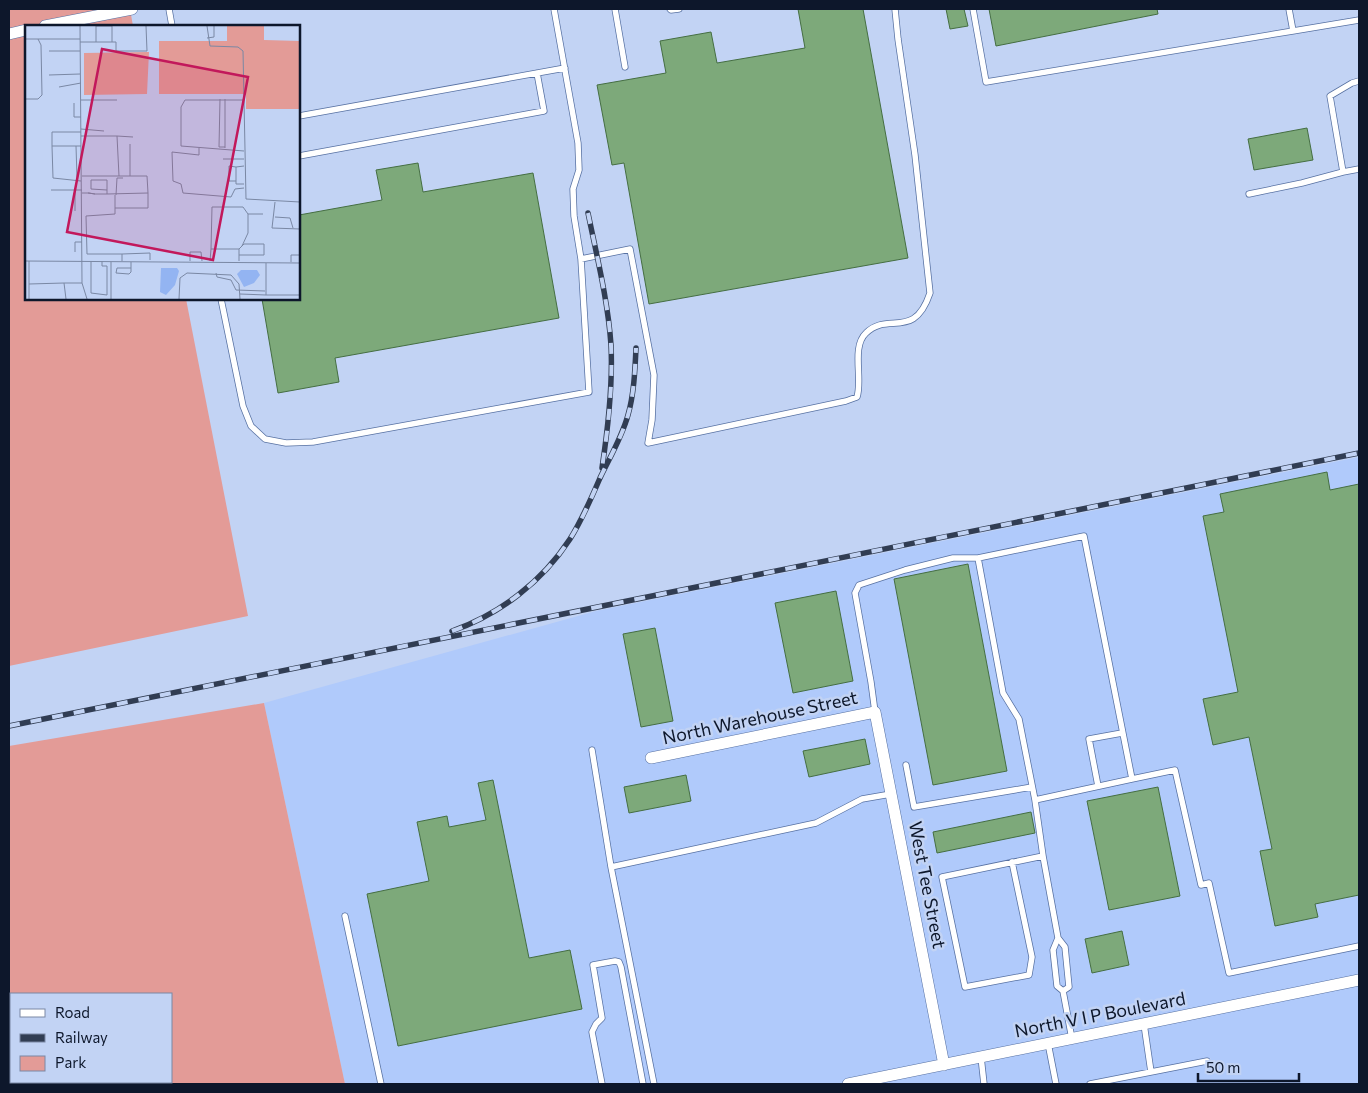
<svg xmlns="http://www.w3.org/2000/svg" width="1368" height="1093" font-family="Commissioner,sans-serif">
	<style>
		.built { fill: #b0cafb }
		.green { fill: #e39b97 }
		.building { fill: #7da97a; stroke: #456e42 }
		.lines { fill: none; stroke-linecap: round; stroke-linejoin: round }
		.lane-casing { stroke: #5771a2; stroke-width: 7 }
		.street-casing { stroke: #5771a2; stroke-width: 12 }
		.lane { stroke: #fff; stroke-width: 5.5 }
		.street { stroke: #fff; stroke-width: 11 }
		.rail-casing { stroke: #313d53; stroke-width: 5.5 }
		.rail { stroke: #c2d3f4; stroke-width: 4; stroke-dasharray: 11; stroke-linecap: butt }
		.labels { text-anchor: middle; stroke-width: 5; stroke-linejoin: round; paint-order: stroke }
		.street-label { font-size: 18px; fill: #0d172b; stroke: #c2d3f4 }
		.inset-road { fill: none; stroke: #7a88a4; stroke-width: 1 }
		.view { fill: #c2185b; fill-opacity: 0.15; stroke: #c2185b; stroke-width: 2.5 }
		.inset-edge { fill: none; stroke: #0d172b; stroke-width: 2.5 }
	</style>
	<rect width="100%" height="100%" fill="#c2d3f4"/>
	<path class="built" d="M1359,457V1084H345L264,703L596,611Z
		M9,1005L11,1018V1082H24L25,1084H9Z"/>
	<path class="green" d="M9,9H130L133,26H26V299H186L248,616L9,666Z
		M264,703L345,1084H25L24,1082H171V994H11V1018L9,1005V746Z"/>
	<path class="building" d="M798,9H863L908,258L649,304L624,163L612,165L597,85L666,73L660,41L711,32L717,63L805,48Z
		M946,9H964L968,26L950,29Z
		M989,9H1157L1158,14L996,46Z
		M1307,128L1313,160L1254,170L1248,139Z
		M418,163L423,192L533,173L559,318L335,358L339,382L278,393L262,299H299V215L382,200L376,170Z
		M1327,472L1330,490L1359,484V895L1315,904L1318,917L1275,926L1260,851L1272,849L1249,737L1213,745L1203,699L1238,692L1203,516L1224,512L1220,494Z
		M968,564L1007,771L933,785L894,579Z
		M836,591L853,681L793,693L775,603Z
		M655,628L673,721L641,727L623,634Z
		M865,739L870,764L809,777L803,751Z
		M686,775L691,801L629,813L624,787Z
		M493,780L529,958L570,950L582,1009L398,1046L367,894L429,881L417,822L447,816L449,827L486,820L478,783Z
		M1158,787L1180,896L1109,910L1087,801Z
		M1031,812L1035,833L937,853L933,832Z
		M1122,931L1129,965L1092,973L1085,939Z"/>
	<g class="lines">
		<g class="lane-casing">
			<path id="lane" d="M169,9L172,26
				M615,9L625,67
				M670,9L671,10L679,9
				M973,9L986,82L1293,31
				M1289,9L1293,31L1359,20
				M1359,81L1352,83L1330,96L1343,172L1359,169
				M299,116L565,68
				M299,156L544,111L537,73
				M1249,194L1302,183L1343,172
				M581,259L630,249L654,375L652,420L648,443L846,401L857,397C863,379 851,347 866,333C888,311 914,341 930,293L915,155L898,39L895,9
				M221,299L243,406L251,426L265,439L286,443L313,442L589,392L581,259L574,216L573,189L579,170L578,143L554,9
				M875,712L871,682L855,593L859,585L905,570L953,558H978
				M592,750L611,867
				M906,765L914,807L1032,787
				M1132,779L1175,770L1201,885L1209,883L1229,973L1359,946
				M1098,786L1089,739L1122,733
				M1035,800L1132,779L1084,536L978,558L1003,693L1019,719L1035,800L1043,856
				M1012,862L1032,957L1029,975L965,987L942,877L1043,856L1058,938
				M345,916L381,1084
				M1063,991L1069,987L1065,947L1058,938L1053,950L1057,986L1063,991L1072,1039
				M1144,1024L1151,1072
				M1048,1043L1056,1084
				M981,1057L984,1084
				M602,1084L592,1032L596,1024L602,1018L593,965L615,961L619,962L621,967L643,1084
				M654,1084L611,867L816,823L862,799L891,794
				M1090,1084L1207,1061"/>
		</g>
		<g class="street-casing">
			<path id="street" d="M45,26L132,9
				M9,34L26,30
				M651,758L875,712L944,1065
				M848,1084L1359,980"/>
		</g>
		<use href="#lane" class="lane"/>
		<use href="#street" class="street"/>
		<g class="rail-casing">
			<path id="rail" d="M588,213C597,257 608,301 611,345C613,386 608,428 602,468
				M452,631C500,614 542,582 570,539C582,520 591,499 600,478C610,457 622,437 628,415C634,394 635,370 636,348
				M9,726L1359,453"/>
		</g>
		<use href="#rail" class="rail"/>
	</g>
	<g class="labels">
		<g class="street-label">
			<text transform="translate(760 718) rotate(-12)" y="6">North Warehouse Street</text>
			<text transform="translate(927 885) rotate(79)" y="6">West Tee Street</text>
			<text transform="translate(1100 1015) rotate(-11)" y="6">North V I P Boulevard</text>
		</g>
	</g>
	<g transform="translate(25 25)">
		<rect width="275" height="275" fill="#c2d3f4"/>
		<path d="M202,1H239V15L275,16V84H221V69H134V16H202ZM124,27L122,69L59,70V28Z" fill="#e39b97"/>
		<path d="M136,243H152L154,246L150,260L141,270L135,267ZM216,245H232L235,250L229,258L219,262L212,249Z" fill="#93b4f2"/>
		<path class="inset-road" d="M55,1L57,258L62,274M71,1H87V17M71,1V17M182,1L185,21L213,22L218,26L221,174L275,177M182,13L189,12V1M0,14H55M55,17H91V26H122L121,1M24,26H55M24,50L55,49M34,62L56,58M0,74H13L17,70L16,20L13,14M195,74L194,122H200M56,75H92M219,75H160L156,82V121L219,126M49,78V92H56M56,104L79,106M56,107H27V121L28,153L56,156M56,111H92L94,151M92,111L108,112M105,119V151M27,121H56M51,121L52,153M174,123V130L147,127L148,156L156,159L158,168L206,172L210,164L219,163M200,123V74M198,134H219M219,141L211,142V159H219M57,151H122L123,168M211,156H204V141L211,142M26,165H57M50,165V186M57,168H64L70,169L63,168M70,169H82V155H66V164L82,165M82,169L123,168V183H90V170M91,170L92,153H98M250,177L247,203L275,204M90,183V189L61,191L62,229H97M250,192L265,193L268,203M217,221L223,208V189M186,224L187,182H218L223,189H238M50,227V217H57M214,230H239V219H219L214,224M0,236L275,238M97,236V229L125,228V235M165,236V227H176L177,236M185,236L186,224H214V236M66,237V268L82,270V241H77V236M266,237V230H275M241,238V270H275M106,243H92L91,248L104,249L106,247V237M191,248L192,252L206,255L211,265L240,266M4,259L39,258M215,269L241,270M4,274V236M41,274L39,258H57M86,274V237M154,274L155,253L162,248L206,250L214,259L215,274"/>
		<path class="view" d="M77,24L223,52L188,235L42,207Z"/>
		<rect width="275" height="275" class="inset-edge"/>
	</g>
	<rect width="1368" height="1093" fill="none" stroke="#0d172b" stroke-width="20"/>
	<rect x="10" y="993" width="162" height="90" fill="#c2d3f4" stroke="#7a88a4"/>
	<rect x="20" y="1009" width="25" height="8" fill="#ffffff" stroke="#7a88a4"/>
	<text x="55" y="1018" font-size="15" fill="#0d172b">Road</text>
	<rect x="20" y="1034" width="25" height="8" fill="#313d53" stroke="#7a88a4"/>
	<text x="55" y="1043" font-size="15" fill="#0d172b">Railway</text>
	<rect x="20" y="1056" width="25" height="15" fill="#e39b97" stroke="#7a88a4"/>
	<text x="55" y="1068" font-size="15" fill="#0d172b">Park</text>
	<path d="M1198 1073v8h101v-8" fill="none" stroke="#0d172b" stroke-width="2.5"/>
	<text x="1206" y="1073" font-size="15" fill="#0d172b" stroke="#c2d3f4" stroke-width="4" paint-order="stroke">50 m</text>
</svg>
